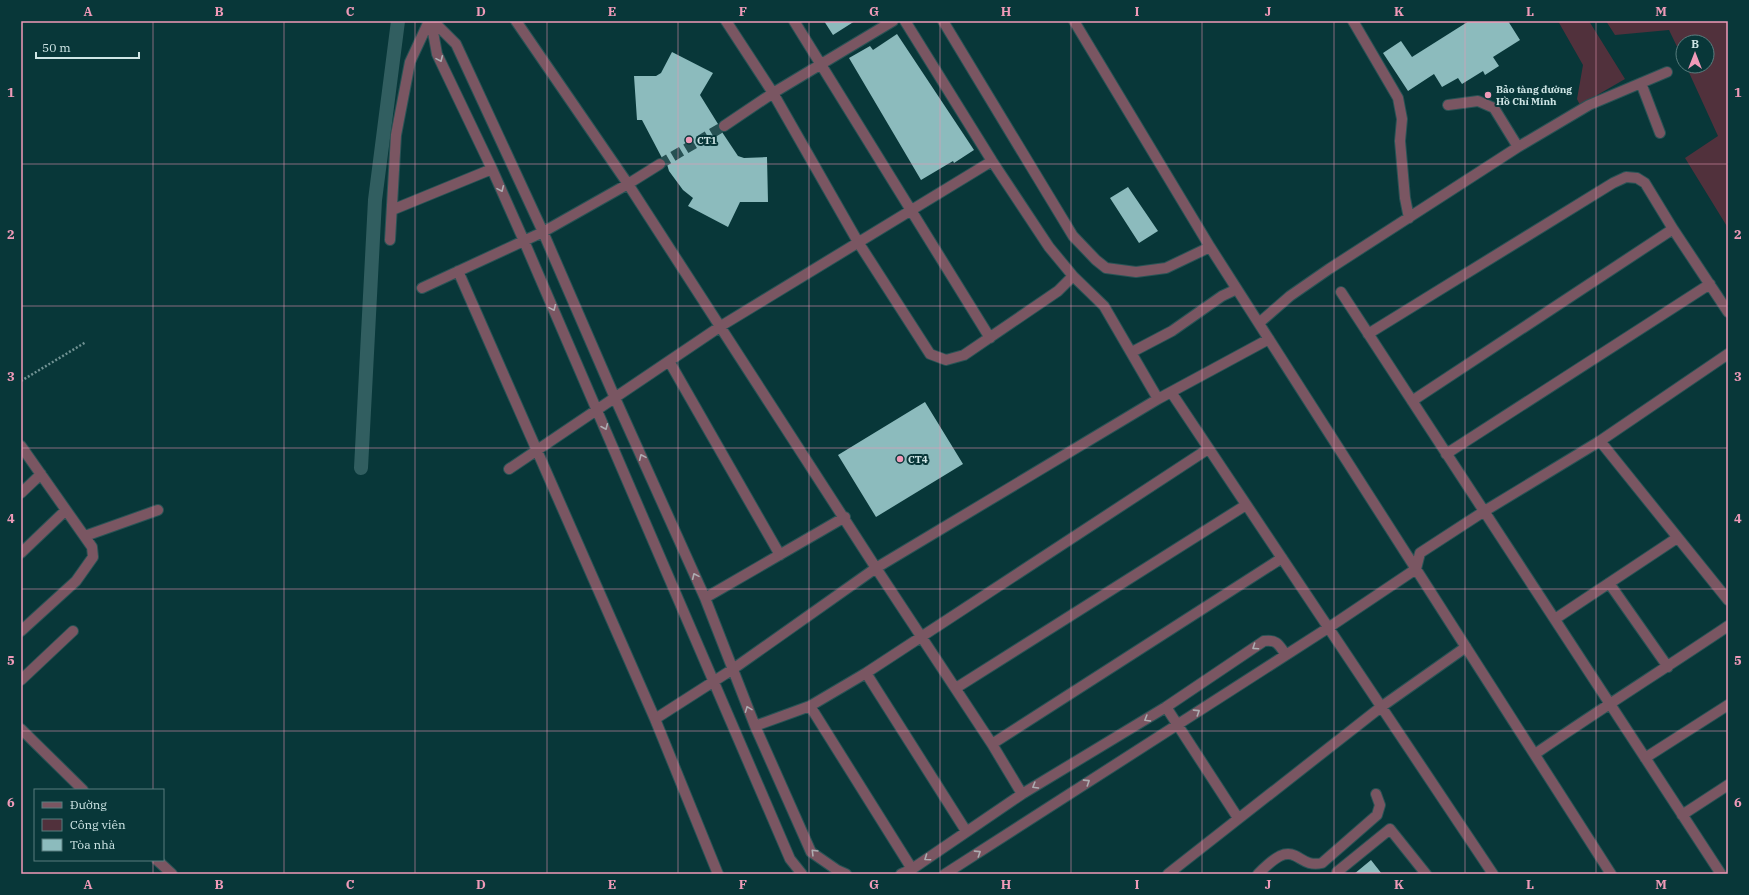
<svg xmlns="http://www.w3.org/2000/svg" width="1749" height="895" font-family="'IBM Plex Serif',serif">
	<style>
		.green { fill: #51313c }
		.lines { fill: none; stroke-linecap: round; stroke-linejoin: round }
		.canal { stroke: #315e60; stroke-width: 14 }
		.building { fill: #8cbbbd }
		.minor-tunnel { stroke: #265153; stroke-width: 10; stroke-dasharray: 10 5; stroke-linecap: butt }
		.minor-casing { stroke: #285355; stroke-width: 12 }
		.path { stroke: #709293; stroke-width: 2.5; stroke-dasharray: 2 2; stroke-linecap: butt }
		.minor { stroke: #7a5662; stroke-width: 10 }
		.oneway { stroke: #adacb1 }
		.grid { fill: none; stroke: #ef9ab8; stroke-width: 1; stroke-opacity: 0.55 }
		.poi-dot { fill: #ef9ab8; stroke: #083739; stroke-width: 1.5 }
		.labels { text-anchor: middle; stroke-width: 4; stroke-linejoin: round; paint-order: stroke }
		.poi-label { font-size: 10px; font-weight: bold; fill: #cfe6e6; stroke: #083739; text-anchor: start }
		.neatline { fill: none; stroke: #ef9ab8; stroke-width: 1.5 }
		.grid-label { font-size: 13px; text-anchor: middle; font-weight: bold; fill: #ef9ab8 }
	</style>
	<rect width="100%" height="100%" fill="#083739"/>
	<path class="green" d="M1558,21H1589L1625,79L1580,105L1577,99L1583,65Z
		M1606,21H1728V228L1685,158L1718,136L1686,66H1707V42H1683V59L1669,30L1615,35Z"/>
	<g class="lines">
		<path class="canal" d="M361,468L375,200L398,21"/>
	</g>
	<path class="building" d="M824,21H855L833,35Z
		M1469,21H1508L1520,40L1493,57L1499,66L1485,75L1483,71L1462,84L1458,78L1442,87L1434,74L1408,91L1383,53L1401,41L1412,57Z
		M897,34L974,150L954,163L953,161L921,180L849,58L870,46L873,50Z
		M672,52L713,73L700,95L718,124V129L722,132L738,156L744,158L767,157L768,202H740L728,227L688,206L693,198L683,190L669,171L666,161L662,158L642,120H637L634,76H656L661,73Z
		M1128,187L1158,231L1139,243L1110,198Z
		M925,402L963,464L876,517L838,455Z
		M1371,860L1382,874H1354Z"/>
	<g class="lines">
		<path class="minor-tunnel" d="M660,164L724,126"/>
		<g class="minor-casing">
			<path id="minor" d="M431,21L437,54L492,169L524,241L790,859L802,874
				M433,21L456,44L543,232L615,398L705,598L755,726L811,852L837,870L846,874
				M516,21L628,184L876,568L992,744L1022,794
				M726,21L773,93L858,242L930,354L946,360L964,355L1058,291L1073,276
				M794,21L990,338
				M905,21L992,161L1049,247L1073,276L1104,306L1158,399
				M943,21L1073,236L1096,260L1106,268L1136,272L1166,268L1210,247
				M1074,21L1210,247L1611,874
				M1353,21L1398,98L1402,119L1400,141L1405,198L1409,218
				M1641,83L1660,133
				M1448,105L1478,101L1494,108L1518,147
				M724,126L773,93L893,21
				M392,210L492,169
				M390,240L396,135L410,62L429,21
				M458,271L655,719L718,874
				M422,288L543,232L628,184L660,164
				M1341,292L1721,874
				M1259,323L1290,296L1329,269L1518,147L1589,105L1667,72
				M1368,334L1613,183L1626,177L1637,178L1645,183L1673,229L1728,312
				M1132,352L1172,331L1222,296L1237,289
				M669,361L780,555
				M1171,392L1493,874
				M1412,401L1673,229
				M1600,441L1728,600
				M21,446L92,547L93,557L76,581L21,631
				M1446,454L1710,284
				M509,469L721,326L992,161
				M21,493L41,474
				M85,536L158,510
				M21,553L66,510
				M1609,583L1668,667
				M705,598L845,517
				M1555,619L1677,538
				M866,673L966,831
				M21,680L73,631
				M956,688L1246,505
				M810,706L912,869
				M1166,707L1238,818
				M655,719L733,669L876,568L1158,399L1269,339
				M755,726L810,706L866,673L1208,449
				M21,729L83,790
				M992,744L1282,558
				M1535,754C1599,710 1664,669 1728,626
				M1645,758L1728,705
				M1682,815L1728,785
				M157,860L172,874
				M901,874L912,869L1022,794L1166,707L1264,641C1277,639 1279,645 1286,655
				M945,874L1328,628L1416,569L1420,553L1483,512L1600,441L1728,354
				M1168,874L1381,707L1466,647
				M1258,874C1264,868 1272,860 1280,856C1298,848 1301,868 1322,863L1377,815L1380,805L1376,794
				M1338,874L1337,872L1390,829L1426,874"/>
		</g>
		<path class="path" d="M21,381L86,342"/>
		<use href="#minor" class="minor"/>
	</g>
	<defs><path id="oneway-chevron" d="M-2-3.5L2.5 0L-2 3.5" fill="none" stroke-width="1.6" stroke-linecap="round" stroke-linejoin="round"/></defs>
	<g class="oneway">
		<use href="#oneway-chevron" transform="translate(440 59) rotate(66)"/>
		<use href="#oneway-chevron" transform="translate(501 189) rotate(66)"/>
		<use href="#oneway-chevron" transform="translate(553 308) rotate(66)"/>
		<use href="#oneway-chevron" transform="translate(605 427) rotate(67)"/>
		<use href="#oneway-chevron" transform="translate(642 457) rotate(-114)"/>
		<use href="#oneway-chevron" transform="translate(695 576) rotate(-114)"/>
		<use href="#oneway-chevron" transform="translate(1255 647) rotate(146)"/>
		<use href="#oneway-chevron" transform="translate(748 709) rotate(-111)"/>
		<use href="#oneway-chevron" transform="translate(1197 712) rotate(-33)"/>
		<use href="#oneway-chevron" transform="translate(1147 719) rotate(149)"/>
		<use href="#oneway-chevron" transform="translate(1087 782) rotate(-33)"/>
		<use href="#oneway-chevron" transform="translate(1035 786) rotate(149)"/>
		<use href="#oneway-chevron" transform="translate(814 852) rotate(-135)"/>
		<use href="#oneway-chevron" transform="translate(978 853) rotate(-33)"/>
		<use href="#oneway-chevron" transform="translate(927 858) rotate(145)"/>
	</g>
	<path class="grid" d="M153,21V790M284,21V874M415,21V874M547,21V874M678,21V874M809,21V874M940,21V874M1071,21V874M1202,21V874M1334,21V874M1465,21V874M1596,21V874M21,164H1728M21,306H1728M21,448H1728M21,589H1728M21,731H1728M153,860V874"/>
	<g class="poi-dot">
		<circle cx="1488" cy="95" r="4"/>
		<circle cx="689" cy="140" r="4"/>
		<circle cx="900" cy="459" r="4"/>
	</g>
	<g class="labels">
		<g class="poi-label">
			<text x="1496" y="93">Bảo tàng đường<tspan x="1496" dy="12">Hồ Chí Minh</tspan></text>
			<text x="697" y="144">CT1</text>
			<text x="908" y="463">CT4</text>
		</g>
	</g>
	<rect width="1749" height="895" fill="none" stroke="#083739" stroke-width="44"/>
	<rect x="34" y="789" width="130" height="72" fill="#083739" stroke="#587d7e"/>
	<rect x="42" y="802" width="20" height="6" fill="#7a5662" stroke="#587d7e"/>
	<text x="70" y="809" font-size="12" fill="#cfe6e6">Đường</text>
	<rect x="42" y="819" width="20" height="12" fill="#51313c" stroke="#587d7e"/>
	<text x="70" y="829" font-size="12" fill="#cfe6e6">Công viên</text>
	<rect x="42" y="839" width="20" height="12" fill="#8cbbbd" stroke="#587d7e"/>
	<text x="70" y="849" font-size="12" fill="#cfe6e6">Tòa nhà</text>
	<g transform="translate(1695 54)"><circle r="19" fill="#083739" stroke="#587d7e"/>
	<path d="M0-3L7 15L0 10L-7 15Z" fill="#ef9ab8"/>
	<text y="-6" font-size="11" font-weight="bold" text-anchor="middle" fill="#cfe6e6">B</text>
	</g>
	<path d="M36 52v6h103v-6" fill="none" stroke="#cfe6e6" stroke-width="2"/>
	<text x="42" y="52" font-size="12" fill="#cfe6e6" stroke="#083739" stroke-width="3" paint-order="stroke">50 m</text>
	<rect x="22" y="22" width="1705" height="851" class="neatline"/>
	<g class="grid-label">
		<text x="88" y="16">A</text>
		<text x="219" y="16">B</text>
		<text x="350" y="16">C</text>
		<text x="481" y="16">D</text>
		<text x="612" y="16">E</text>
		<text x="743" y="16">F</text>
		<text x="874" y="16">G</text>
		<text x="1006" y="16">H</text>
		<text x="1137" y="16">I</text>
		<text x="1268" y="16">J</text>
		<text x="1399" y="16">K</text>
		<text x="1530" y="16">L</text>
		<text x="1661" y="16">M</text>
		<text x="11" y="97">1</text>
		<text x="1738" y="97">1</text>
		<text x="11" y="239">2</text>
		<text x="1738" y="239">2</text>
		<text x="11" y="381">3</text>
		<text x="1738" y="381">3</text>
		<text x="11" y="523">4</text>
		<text x="1738" y="523">4</text>
		<text x="11" y="665">5</text>
		<text x="1738" y="665">5</text>
		<text x="11" y="807">6</text>
		<text x="1738" y="807">6</text>
		<text x="88" y="889">A</text>
		<text x="219" y="889">B</text>
		<text x="350" y="889">C</text>
		<text x="481" y="889">D</text>
		<text x="612" y="889">E</text>
		<text x="743" y="889">F</text>
		<text x="874" y="889">G</text>
		<text x="1006" y="889">H</text>
		<text x="1137" y="889">I</text>
		<text x="1268" y="889">J</text>
		<text x="1399" y="889">K</text>
		<text x="1530" y="889">L</text>
		<text x="1661" y="889">M</text>
	</g>
</svg>
